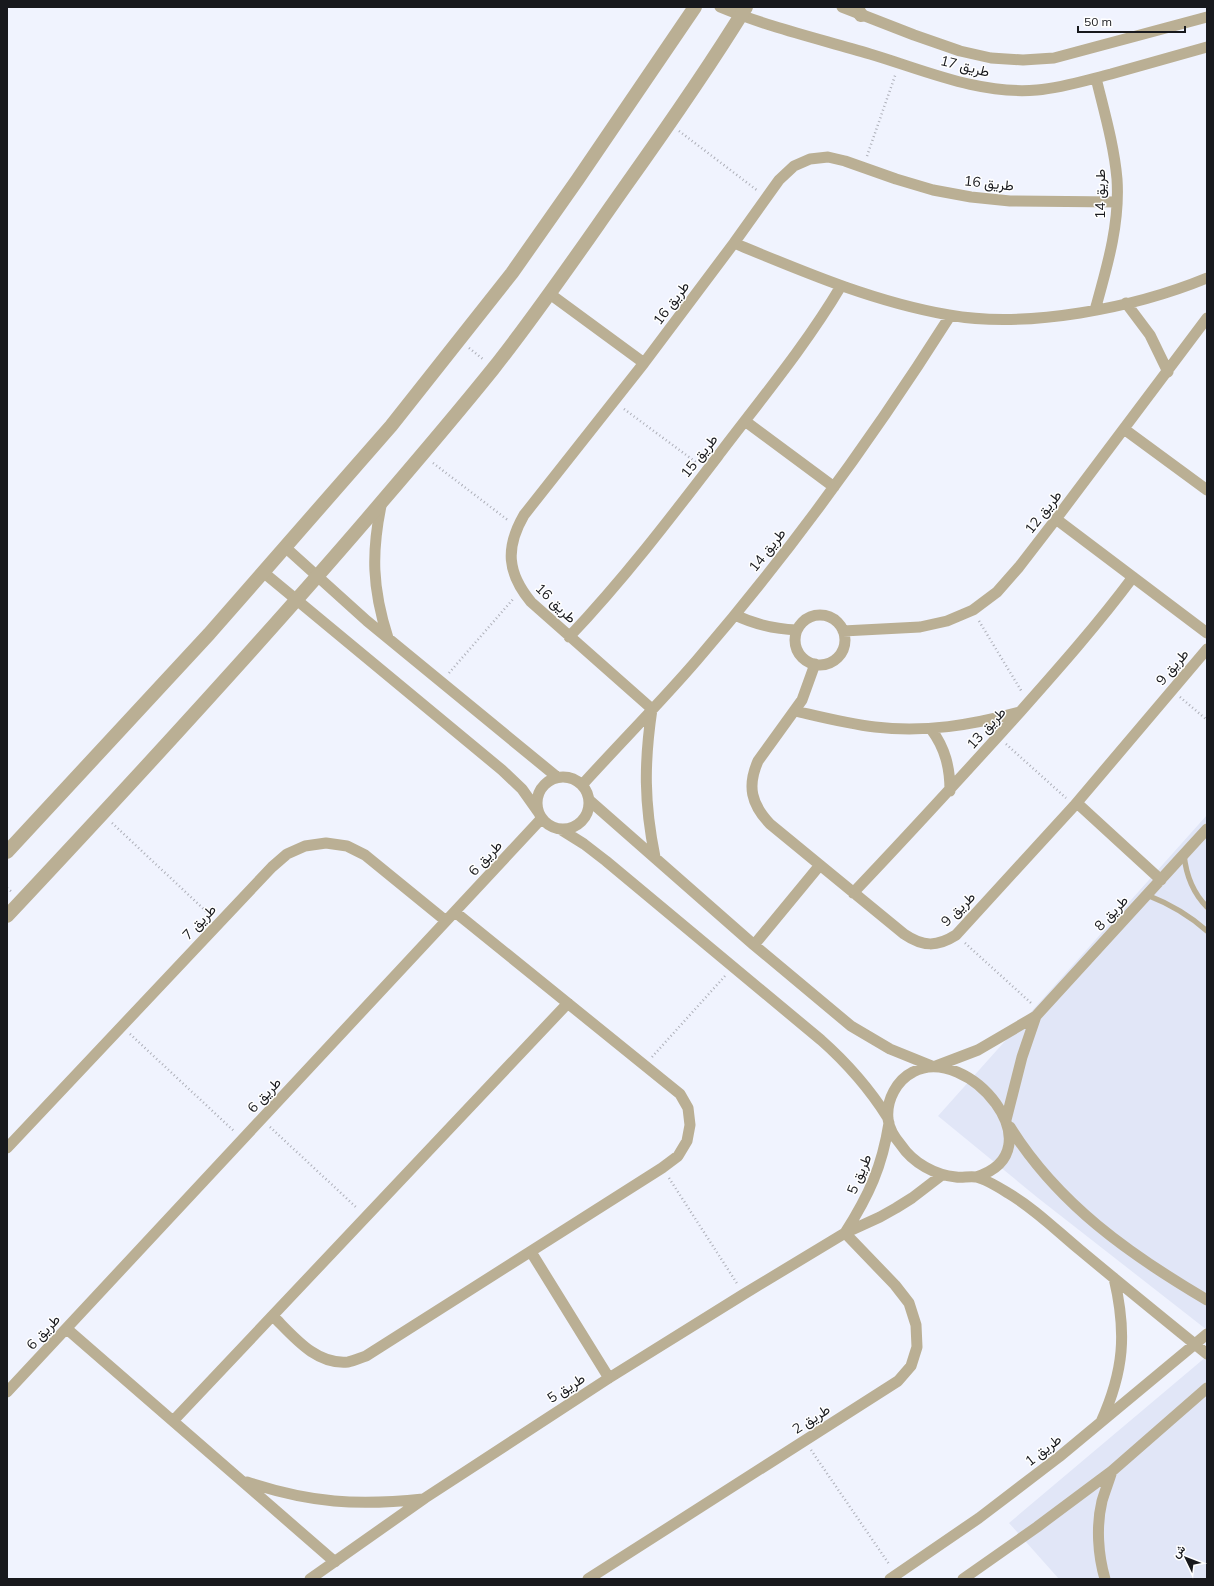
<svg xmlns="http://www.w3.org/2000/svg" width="1214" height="1586" font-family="Mulish,Vazirmatn,sans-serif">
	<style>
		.built { fill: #e1e6f7 }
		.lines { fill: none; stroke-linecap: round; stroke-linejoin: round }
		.path { stroke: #adafb8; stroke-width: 2.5; stroke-dasharray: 1 3; stroke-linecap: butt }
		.service { stroke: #baaf94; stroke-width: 5.5 }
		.minor { stroke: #baaf94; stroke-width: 11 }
		.tertiary { stroke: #baaf94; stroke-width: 14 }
		.labels { text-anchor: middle; stroke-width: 3; stroke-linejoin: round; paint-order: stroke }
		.street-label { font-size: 14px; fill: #18191d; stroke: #fff }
	</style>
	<rect width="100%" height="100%" fill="#f0f3fe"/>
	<path class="built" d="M1207,815V1330L1038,1198L938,1116Z
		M1207,1356V1579H1059L1009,1523Z"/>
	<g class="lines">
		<path class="path" d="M679,131L758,191
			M867,156L896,73
			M469,348L484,360
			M624,409L697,463
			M433,463L509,521
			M979,621L1022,692
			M449,673L514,598
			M1180,697L1207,720
			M1006,744L1066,798
			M112,823L210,915
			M7,888L12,892
			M965,943L1031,1003
			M130,1034L235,1132
			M652,1057L725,976
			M270,1127L357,1208
			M669,1178L738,1285
			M811,1450L889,1564"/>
		<path class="service" d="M1184,855C1186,874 1193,893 1207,907
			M1147,895C1170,904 1189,915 1207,931"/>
		<path class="minor" d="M720,7C768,27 820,39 870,54C924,70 979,95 1037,90C1062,88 1087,80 1111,74C1143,65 1175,56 1207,47
			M842,7L914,35L960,51L991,58L1023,60L1054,58L1207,17
			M734,243C804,272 874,302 949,315C1027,329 1134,308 1207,278
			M550,294L644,363
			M1126,303L1150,335L1168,372
			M1095,310C1107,267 1120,224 1117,179C1114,145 1104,111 1096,78
			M745,421L834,487
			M1124,429L1207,490
			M382,501C371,552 372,588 388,638
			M1056,519L1207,633
			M285,547L367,621L557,777
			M263,572L502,770L522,789L539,813
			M735,615C756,625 774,629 797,630
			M795 640a25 25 0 1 1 50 0a25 25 0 1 1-50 0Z
			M843,631L920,627L947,621L973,610L997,592L1019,567L1056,519L1207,318
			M569,637C624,579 672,516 721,452C762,398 806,345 841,286
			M815,664L802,700L758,761C747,786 751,804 770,824L904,934C923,947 937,947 956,935L1074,806L1207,649
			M795,711C821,717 848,724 875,727C925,733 972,725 1020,712
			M931,729C945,748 950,767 950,791
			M537 803a26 26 0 1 1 52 0a26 26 0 1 1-52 0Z
			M582,785C620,743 660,703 697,660C790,552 874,436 950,316
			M589,800L754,945L851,1026L890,1049L932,1066
			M1077,803L1161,880
			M560,829L584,844L606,861L821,1040C847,1063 869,1088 888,1118
			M655,857C644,803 644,763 652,709L531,602C507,573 505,548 524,515L644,363L734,243L779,180L794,166L810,159L828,157L845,161L896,179L933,190L971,197L1010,201L1117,202
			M853,893C910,833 965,773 1020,712C1059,668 1098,624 1133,577
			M754,945L820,865
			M936,1066L978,1050L1036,1016L1207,829
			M1006,1120L1022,1057L1036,1016
			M1010,1127C1058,1204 1129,1254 1207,1300
			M7,1148L272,867L287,854L305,846L326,843L347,846L365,855L446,921
			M976,1177C1059,1151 967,1042 913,1072C897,1080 886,1100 888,1119C889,1128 895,1138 901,1145C913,1163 935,1175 956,1177C962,1178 969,1176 976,1177C985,1179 1000,1188 1008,1193C1034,1208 1057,1231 1080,1250C1122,1285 1165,1320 1207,1354
			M845,1233C869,1195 882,1167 889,1123
			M531,1252L609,1378
			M273,1316C294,1337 316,1365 348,1362C354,1361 360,1358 366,1356L662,1168L678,1156L687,1141L690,1125L688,1108L680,1094L455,912
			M67,1329L335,1562
			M7,1392L542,818
			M173,1421L568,1003
			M1101,1422C1124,1371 1127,1333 1114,1278
			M247,1482C311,1503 357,1506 423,1499
			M310,1579L425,1498L609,1378L744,1294L845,1233L880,1217L896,1208L912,1198L942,1175
			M588,1579L898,1381L911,1366L917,1347L916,1325L909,1303L895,1285L845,1233
			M890,1579L979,1518L1059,1457L1207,1334
			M963,1579L1037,1527L1112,1471L1207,1388
			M1105,1579C1098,1555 1096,1526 1102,1501C1105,1491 1109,1481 1112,1471"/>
		<path class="tertiary" d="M856,7L861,15
			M7,852L209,634L391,426L512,273L578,179L695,7
			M7,916C129,786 251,654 367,519C410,469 452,420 493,369C539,311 581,249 624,188C666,129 708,69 746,7"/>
	</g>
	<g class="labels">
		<g class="street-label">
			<text transform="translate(965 66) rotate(14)" y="5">طريق 17</text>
			<text transform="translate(989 183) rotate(6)" y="5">طريق 16</text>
			<text transform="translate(1100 194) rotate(-90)" y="5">طريق 14</text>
			<text transform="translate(671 303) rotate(-53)" y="5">طريق 16</text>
			<text transform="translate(699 456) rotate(-52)" y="5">طريق 15</text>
			<text transform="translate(1043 512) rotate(-52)" y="5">طريق 12</text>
			<text transform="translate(767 550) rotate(-52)" y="5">طريق 14</text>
			<text transform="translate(556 603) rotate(44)" y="5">طريق 16</text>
			<text transform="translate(1172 667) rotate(-50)" y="5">طريق 9</text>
			<text transform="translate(986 728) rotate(-48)" y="5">طريق 13</text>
			<text transform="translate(485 858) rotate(-47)" y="5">طريق 6</text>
			<text transform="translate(958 909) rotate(-45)" y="5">طريق 9</text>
			<text transform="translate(1111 913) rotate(-47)" y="5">طريق 8</text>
			<text transform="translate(199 922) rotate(-47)" y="5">طريق 7</text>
			<text transform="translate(264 1095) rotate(-47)" y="5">طريق 6</text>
			<text transform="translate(859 1174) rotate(-67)" y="5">طريق 5</text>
			<text transform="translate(43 1332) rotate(-47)" y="5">طريق 6</text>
			<text transform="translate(566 1388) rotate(-33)" y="5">طريق 5</text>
			<text transform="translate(811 1419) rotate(-33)" y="5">طريق 2</text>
			<text transform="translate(1043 1450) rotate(-38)" y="5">طريق 1</text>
		</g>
	</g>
	<rect width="1214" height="1586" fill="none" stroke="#18191d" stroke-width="16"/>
	<g transform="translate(1186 1558) rotate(313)" stroke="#ffffff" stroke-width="3" paint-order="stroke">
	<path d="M0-3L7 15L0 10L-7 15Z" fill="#18191d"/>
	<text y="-6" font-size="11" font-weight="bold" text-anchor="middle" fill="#18191d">ش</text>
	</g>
	<path d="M1078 26v6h107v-6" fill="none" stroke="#18191d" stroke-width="2"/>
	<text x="1084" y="26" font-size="12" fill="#18191d" stroke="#ffffff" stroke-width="3" paint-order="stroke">50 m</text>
</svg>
